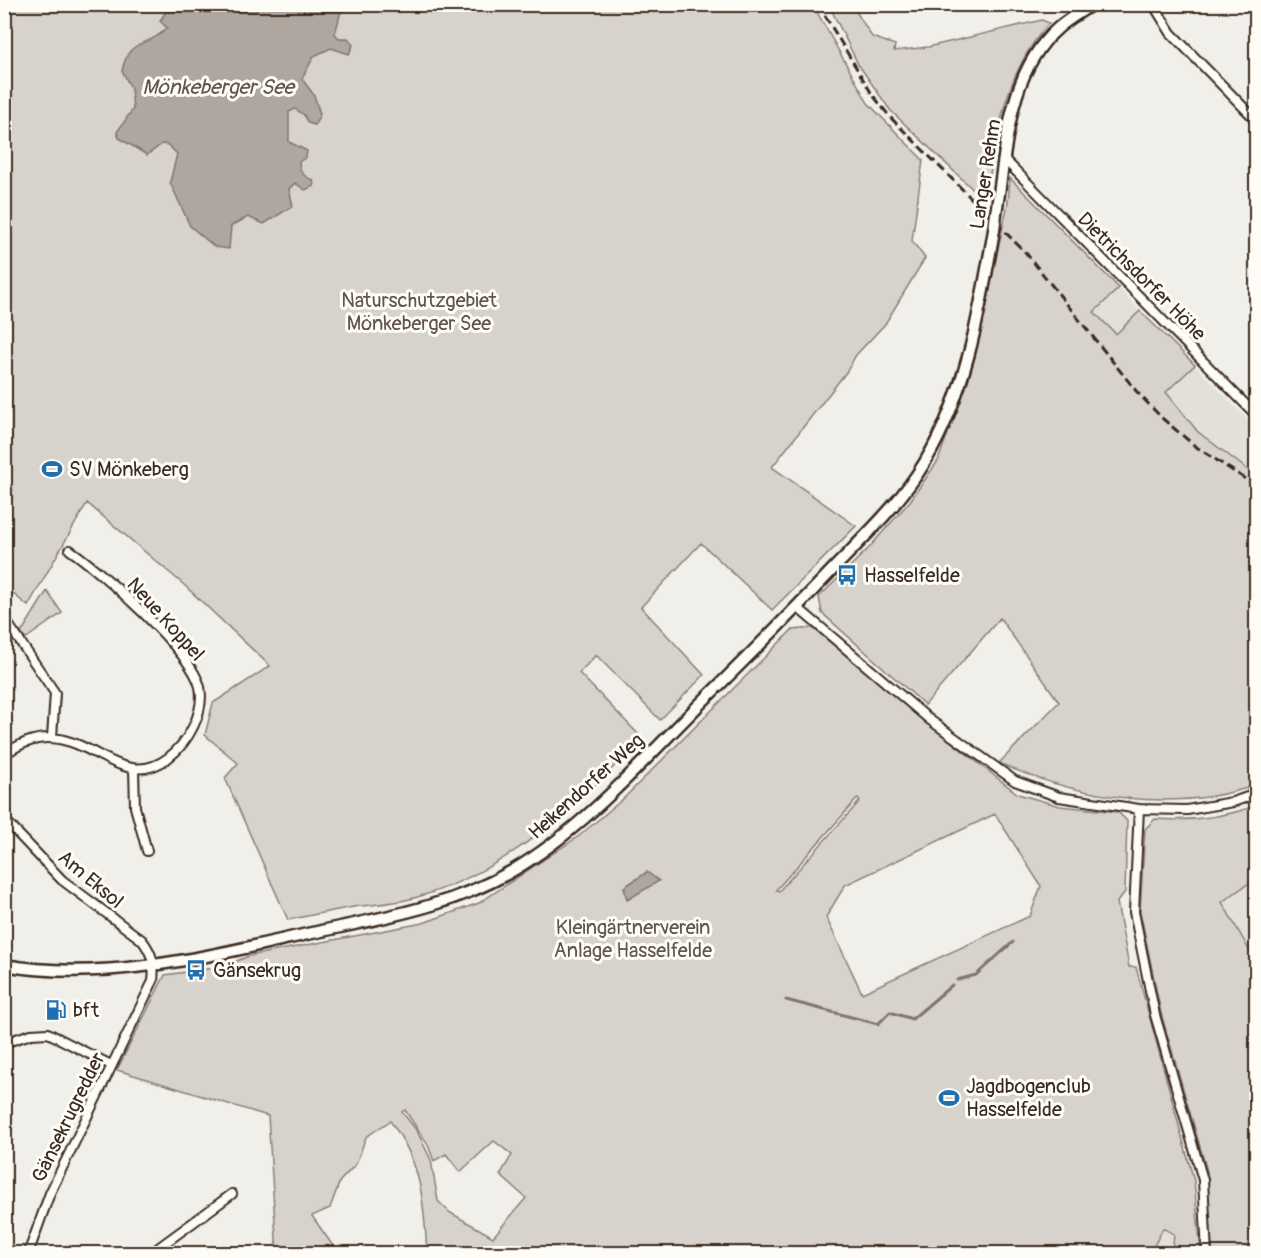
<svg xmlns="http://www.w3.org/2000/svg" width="1261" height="1258" font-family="Pangolin,sans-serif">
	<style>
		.built { fill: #e3e0da }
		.green { fill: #d7d2cc; stroke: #897e75; stroke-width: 1.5; fill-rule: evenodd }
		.water { fill: #aea69f; stroke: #80746b; stroke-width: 1.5 }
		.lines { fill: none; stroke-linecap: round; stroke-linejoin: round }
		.stream { stroke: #80746b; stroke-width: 3 }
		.street-casing { stroke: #3b2a1e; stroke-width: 12 }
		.secondary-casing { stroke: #3b2a1e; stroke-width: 15 }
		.street { stroke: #fdfcf7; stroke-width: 8 }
		.secondary { stroke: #fdfcf7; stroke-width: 10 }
		.rail { stroke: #3b2a1e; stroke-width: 3; stroke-dasharray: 9 4.5; stroke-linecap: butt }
		.secondary-bridge-casing { stroke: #3b2a1e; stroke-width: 15; stroke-linecap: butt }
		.secondary-bridge { stroke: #fdfcf7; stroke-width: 10 }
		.labels { text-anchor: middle; stroke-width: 6; stroke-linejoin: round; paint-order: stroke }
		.street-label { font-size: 20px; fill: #3b2a1e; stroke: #fdfcf7 }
		.park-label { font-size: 20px; fill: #62544a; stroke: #fdfcf7 }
		.poi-label { font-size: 20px; fill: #3b2a1e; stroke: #fdfcf7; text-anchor: start }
		.water-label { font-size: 21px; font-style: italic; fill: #63554b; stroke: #fdfcf7 }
	</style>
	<rect width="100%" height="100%" fill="#f1efea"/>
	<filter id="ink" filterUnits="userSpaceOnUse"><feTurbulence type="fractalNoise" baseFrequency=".0167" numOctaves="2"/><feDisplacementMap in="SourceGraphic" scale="12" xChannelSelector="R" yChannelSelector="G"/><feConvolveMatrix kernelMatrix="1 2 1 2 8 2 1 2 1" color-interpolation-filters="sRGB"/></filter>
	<g filter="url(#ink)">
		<path class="built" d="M1119,288L1140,311L1116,334L1094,312Z
			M1195,365L1256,428V475L1198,432L1166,392Z
			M1256,878V962L1222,902Z
			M1163,1228L1174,1234L1172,1253L1150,1254Z"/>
		<path class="green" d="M4,5H813L868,103L923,160L912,241L925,258L885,324L856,355L847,371L772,467L856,526L772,610L701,543L641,607L704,675L660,720L596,655L579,673L642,738C575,807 508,872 414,898C396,903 378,904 360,906C336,910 312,915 288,920L225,778L238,763L205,735L213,703L270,666L183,584L87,503L28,606L5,587Z
			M829,5H852L872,37L895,45L894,51L928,47L1042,20L1049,23C1002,76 998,135 985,201L890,110L858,64Z
			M1010,178L1119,288L1094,312L1116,334L1140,311L1195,365L1166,392L1198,432L1256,476V785C1173,814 1078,798 999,763L1059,702L1000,618L925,705L822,613L819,597L868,549L910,501L938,461L974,360L1008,203Z
			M47,591L62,613L25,639L21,633Z
			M813,628L922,719L1018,794L1060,806L1118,812L1127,821L1125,892L1117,902L1129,967H1136L1194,1181L1201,1253H1172L1174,1234L1163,1228L1150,1254L427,1253C424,1203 422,1162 390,1121L366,1137L356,1164L340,1181L330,1208L312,1216L338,1253H277L268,1116L117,1070L165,975L222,967L249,956L423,923L479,903L579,836L623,799L792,630ZM858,798L860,801L779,891L776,890ZM995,814L1041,886L1030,916L862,993L826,917L845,885ZM405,1110L428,1145L434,1161L446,1154L460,1172L494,1141L512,1155L500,1175L526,1198L493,1237L449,1212L438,1201L431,1160L417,1131L402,1112Z
			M1256,806V878L1222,902L1256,962V1253H1212L1207,1171L1161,1013L1140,911L1145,829L1155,819C1191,822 1223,817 1256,806Z"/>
		<path class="water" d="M170,5H349L341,11L335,34L339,38H348L353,45L349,54L331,48L314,56L302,79L314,95L320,114L315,125L308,123L304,115L295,109L289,112V142L307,151L306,157L299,162C300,173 303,176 313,180L314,186L305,190L295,183L289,189L293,206L264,224L248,217L231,226L229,249L215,247L190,226L170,182L177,154L168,145L162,144L147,155L119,138L117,132L133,109L131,88L122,71C130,35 144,51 167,28L160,21Z
			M647,872L659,881L627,900L624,887Z"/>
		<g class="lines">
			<path class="stream" d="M957,980L976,975L1013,942
				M786,1000L878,1024L890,1012L912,1019L952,985"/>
			<g class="street-casing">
				<path id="street" d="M1153,4L1171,33L1256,120
					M1005,160L1256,415
					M798,608L930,720L1015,781L1059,797L1139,809L1187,810L1233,802L1256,794
					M4,618L55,693L52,737
					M4,755C77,700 112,800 168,758C188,743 205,712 200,687C192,652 101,571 70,550
					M134,769L135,807L147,851
					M1139,809L1134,912L1155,1015L1203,1180L1207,1254
					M4,819L62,880L142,940C152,953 155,964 153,981L50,1193L28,1254
					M4,1043L31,1034L48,1033L111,1065
					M150,1254L232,1194"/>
			</g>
			<g class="secondary-casing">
				<path id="secondary" d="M996,213C1007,150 1006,74 1058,28C1068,19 1081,12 1092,4
					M4,965C107,983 213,955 312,933C381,918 450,907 512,871C587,827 647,756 709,695C752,653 795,609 837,565C868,533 902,501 925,462C967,391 980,310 994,230"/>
			</g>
			<use href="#street" class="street"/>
			<use href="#secondary" class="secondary"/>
			<path class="rail" d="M818,4L872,94L890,117L1026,253L1137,392L1163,419L1195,446L1256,486"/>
			<g class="secondary-bridge-casing">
				<path id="secondary-bridge" d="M994,230L996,213"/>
			</g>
			<use href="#secondary-bridge" class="secondary-bridge"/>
		</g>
	</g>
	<defs>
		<g id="stadium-bare" transform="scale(1.62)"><path d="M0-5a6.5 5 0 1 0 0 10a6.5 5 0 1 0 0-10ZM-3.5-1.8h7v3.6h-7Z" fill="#1f6fb2" stroke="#fdfcf7" stroke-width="2.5" paint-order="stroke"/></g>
		<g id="bus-bare" transform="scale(1.62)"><path d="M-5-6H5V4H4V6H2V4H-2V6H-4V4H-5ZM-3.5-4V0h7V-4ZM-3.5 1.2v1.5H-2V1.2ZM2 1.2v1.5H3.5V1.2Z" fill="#1f6fb2" stroke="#fdfcf7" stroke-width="2.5" paint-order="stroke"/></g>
		<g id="fuel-bare" transform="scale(1.62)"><path d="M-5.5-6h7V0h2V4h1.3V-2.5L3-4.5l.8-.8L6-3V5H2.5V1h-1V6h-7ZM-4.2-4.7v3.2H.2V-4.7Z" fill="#1f6fb2" stroke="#fdfcf7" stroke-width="2.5" paint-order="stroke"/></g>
	</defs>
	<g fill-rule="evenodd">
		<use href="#stadium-bare" x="52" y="469"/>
		<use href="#bus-bare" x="847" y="575"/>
		<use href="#bus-bare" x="196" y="970"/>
		<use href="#fuel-bare" x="56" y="1010"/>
		<use href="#stadium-bare" x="949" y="1098"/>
	</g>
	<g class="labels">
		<g class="street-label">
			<text transform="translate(985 174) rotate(-81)" y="7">Langer Rehm</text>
			<text transform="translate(1142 276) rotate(45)" y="7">Dietrichsdorfer Höhe</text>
			<text transform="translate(166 619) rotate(48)" y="7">Neue Koppel</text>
			<text transform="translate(586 786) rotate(-42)" y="7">Heikendorfer Weg</text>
			<text transform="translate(91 879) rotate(40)" y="7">Am Eksol</text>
			<text transform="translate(68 1117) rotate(-64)" y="7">Gänsekrugredder</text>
		</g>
		<g class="park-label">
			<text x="419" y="307">Naturschutzgebiet<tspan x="419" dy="23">Mönkeberger See</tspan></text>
			<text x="633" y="934">Kleingärtnerverein<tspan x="633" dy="23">Anlage Hasselfelde</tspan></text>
		</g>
		<g class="poi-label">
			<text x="69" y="476">SV Mönkeberg</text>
			<text x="864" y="582">Hasselfelde</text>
			<text x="213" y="977">Gänsekrug</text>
			<text x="73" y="1017">bft</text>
			<text x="966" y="1093">Jagdbogenclub<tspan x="966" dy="23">Hasselfelde</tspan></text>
		</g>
		<g class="water-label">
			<text x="218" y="94">Mönkeberger See</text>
		</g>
	</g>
	<rect width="1261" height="1258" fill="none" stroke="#fdfcf7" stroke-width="24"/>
	<rect x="12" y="12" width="1237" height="1234" fill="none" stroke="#3b2a1e" stroke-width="2" filter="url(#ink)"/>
</svg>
